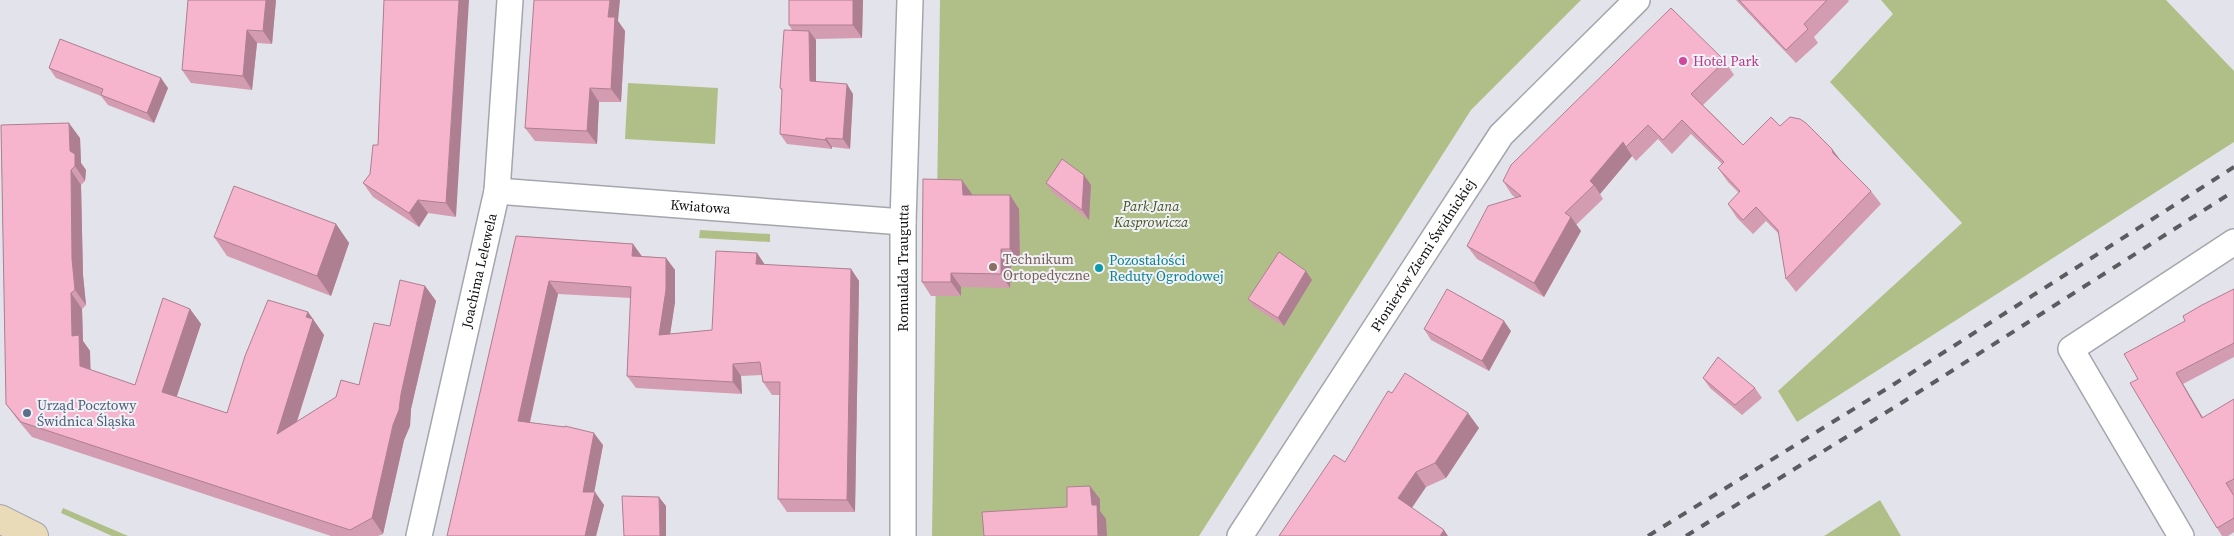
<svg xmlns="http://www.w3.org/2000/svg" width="2234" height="536" font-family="'Source Serif 4',serif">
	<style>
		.green { fill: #b0bf88 }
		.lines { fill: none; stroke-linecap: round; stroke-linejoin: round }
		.minor-casing { stroke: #a4a6ac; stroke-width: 28 }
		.secondary-casing { stroke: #a4a6ac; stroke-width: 30 }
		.minor { stroke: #fff; stroke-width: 25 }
		.secondary { stroke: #e9dab8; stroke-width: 28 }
		.rail { stroke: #5c5c60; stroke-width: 4; stroke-dasharray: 9 9; stroke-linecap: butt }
		.wall { fill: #d49cb0 }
		.shaded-wall { fill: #ad7f90 }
		.building { fill: #f7b5cd; stroke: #ad7f90 }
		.hotel-dot { fill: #d1479c; stroke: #f0f2f8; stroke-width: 2 }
		.education-dot { fill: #8d6e63; stroke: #f0f2f8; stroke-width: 2 }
		.culture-dot { fill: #0f9aa8; stroke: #f0f2f8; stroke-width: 2 }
		.service-dot { fill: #5c6f8a; stroke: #f0f2f8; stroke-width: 2 }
		.labels { text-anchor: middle; stroke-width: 4; stroke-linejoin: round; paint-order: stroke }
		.hotel-label { font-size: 14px; fill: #b23c85; stroke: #f0f2f8; text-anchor: start }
		.park-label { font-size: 14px; font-style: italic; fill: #48541d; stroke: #f0f2f8 }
		.street-label { font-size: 14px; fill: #111113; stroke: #f0f2f8 }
		.education-label { font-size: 14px; fill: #785e54; stroke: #f0f2f8; text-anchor: start }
		.culture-label { font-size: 14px; fill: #0d838f; stroke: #f0f2f8; text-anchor: start }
		.service-label { font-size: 14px; fill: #4e5e75; stroke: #f0f2f8; text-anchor: start }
	</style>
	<rect width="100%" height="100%" fill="#e3e4eb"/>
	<path class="green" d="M940,0H1581L1471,110L1199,536H932Z
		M1881,0H2166L2234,71V142L1797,422L1778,391L1962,223L1830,82L1893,14Z
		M628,83L718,88L715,144L625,139Z
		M700,230L770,234V242L699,238Z
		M1880,500L1901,536H1824Z
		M63,508L128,536H112L61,513Z"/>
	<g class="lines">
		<g class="minor-casing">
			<g id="minor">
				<path id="s1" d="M497,191L903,222"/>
				<path id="s2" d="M419,536L497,191L510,0"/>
				<path id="s3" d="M903,536V222L910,0"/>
				<path id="s4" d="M1240,536L1501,135L1637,0"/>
				<path d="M2181,536L2071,349L2234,242"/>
			</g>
		</g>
		<g class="secondary-casing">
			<path id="secondary" d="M0,519L34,536"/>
		</g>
		<use href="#minor" class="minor"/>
		<use href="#secondary" class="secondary"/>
		<path class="rail" d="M1648,536L1891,386L2234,167
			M1686,536L1903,402L2234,191"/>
	</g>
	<path class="wall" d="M276,0L272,44L257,43L252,90L191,83L182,70Z
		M384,0L456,217L428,213L419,227L373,197L363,183L370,174L378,145Z
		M789,0H863L862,38L815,39L816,40V82L853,94L850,149L832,147V149L787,144L780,134L782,91L780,88L792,30L789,25Z
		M1736,0H1848L1849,1L1814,37L1818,43L1796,63Z
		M618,21L625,31L621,102H599L597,144L535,141L525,128Z
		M1725,61L1734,75L1703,105L1743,145L1780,126L1841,161L1871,191L1881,204L1796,292L1786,279L1779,234L1766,221L1753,234L1737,218L1728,204L1739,193L1728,182L1718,168L1722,164L1691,134L1672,154L1658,139L1636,161L1632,156L1600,194L1603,199L1576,225L1581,231L1544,297L1477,259L1467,246L1516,198L1512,195L1503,181Z
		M49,68L168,88L154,123L108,105L101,96L56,78Z
		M1,125L80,138L81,163L86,170L85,181L81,185L83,275L86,305L82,309L83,341L90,351V370L135,385L190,309L201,324L176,397L227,413L308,312L324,335L297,422L359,385L390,326L425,286L436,301L411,409L410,426L404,440L383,534L378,536H331L32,437L17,419L6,404Z
		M1046,183L1091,185L1089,220L1053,193Z
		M972,194V195H1010L1019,209L1020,262L1011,263L1010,288L961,287V296H931L922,282Z
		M336,224L349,243L331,296L227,256L214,237Z
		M516,236L633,244L642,256L666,258L675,270V302L670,334L712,330L757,253L765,265L851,269L859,281L855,512H787L778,499L780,395H772L763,382L762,375L741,376L742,394L636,388L627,376L631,298L558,294L530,423L603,445L594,492L604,505L596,536H447Z
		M1312,280L1284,326L1254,307L1248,299Z
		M2234,289V357L2183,384L2203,418L2234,399V532L2228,536H2222L2217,528L2138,379L2185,321Z
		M1424,329L1511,331L1489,371L1431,340Z
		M1703,378L1755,388L1762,398L1742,415L1710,388Z
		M1392,393L1479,428L1446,478L1426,487L1412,508Z"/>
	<path class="shaded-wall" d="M266,0H276L272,44L263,31Z
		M459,0H469L456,217L446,203Z
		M610,0H620L618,21L625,31L621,102L611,89L608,17Z
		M853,0H863L862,38L853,25Z
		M247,30L257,43L252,90L243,76Z
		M809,31L816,40V91L810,81Z
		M161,78L168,88L154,123L147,113Z
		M847,84L853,94L850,149L843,139Z
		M590,88L599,102L597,144L587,131Z
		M69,123L80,138L81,163L86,170L85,181L75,166L70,151Z
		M826,138L832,147V149L825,140Z
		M1623,142L1632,156L1600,194L1594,185L1590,181Z
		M1832,149L1842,162L1833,153Z
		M71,170L81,185L83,275L86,305L75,290L72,259Z
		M1084,175L1091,185L1089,220L1082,210Z
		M962,180L972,194V209L963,195Z
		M1010,195L1019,209L1020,262L1010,249Z
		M418,200L428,213L419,227L409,213Z
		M1571,217L1581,231L1544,297L1534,283Z
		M336,224L349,243L331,296L317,276Z
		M633,244L642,257L632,256Z
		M1001,249L1011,263L1010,288L1001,274Z
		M757,253L765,265L756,264Z
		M666,258L675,270V302L668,348L659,335Z
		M851,269L859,281L855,512L847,500Z
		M1306,271L1312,280L1284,326L1278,318Z
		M951,273L961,287V296L951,282Z
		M549,281L558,294L527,434L518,421Z
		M425,286L436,301L411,409L410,426L404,440L383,534L372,518Z
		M71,293L82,309L83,341L90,351L91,382L80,366L72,336Z
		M190,309L201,324L173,408L162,392Z
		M308,312L324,335L288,449L277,434Z
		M1504,321L1511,331L1489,371L1482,361Z
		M733,364L741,376L742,394L733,382Z
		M2176,373L2183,384L2209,428L2202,418Z
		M1468,413L1479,428L1446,478L1435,463Z
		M594,433L603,445L592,504L583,492Z
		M1416,472L1426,487L1408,513L1398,498Z
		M1090,486L1100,499V511L1106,519L1107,536H1098L1092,505Z
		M595,492L604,505L596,536H585Z
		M659,497L666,506V536H660Z
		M1444,530L1448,536H1440Z"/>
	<path class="building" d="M188,0H266L263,31L247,30L243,76L182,70Z
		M384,0H459L446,203L418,200L409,213L363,183L370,174L373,145H378Z
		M534,0H610L608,17H615L611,89L590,88L587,131L525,128Z
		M789,0H853V25H789Z
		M1739,0H1827L1804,24L1808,29L1786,50Z
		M1671,8L1725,61L1691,94L1743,145L1771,117L1780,126L1790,117L1800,119L1806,123L1832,149L1833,153L1871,191L1786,279L1778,230L1756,207L1743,220L1728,204L1740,191L1718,168L1724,162L1682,120L1663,140L1648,125L1626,147L1623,142L1590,181L1594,185L1565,213L1571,217L1534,283L1467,246L1488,206L1521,196L1503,181L1511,165Z
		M784,30L809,31L810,81L847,84L843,139L826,138L825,140L780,134L782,89L780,88Z
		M60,39L161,78L147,113L101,95L103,89L49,68Z
		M69,123L70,151L75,154V166L71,170L72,259L75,290L71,293L72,336L79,335L80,366L135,385L163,298L190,309L162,392L227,413L245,356L268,300L308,312L306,317L313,319L277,434L336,397L341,380L359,385L374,323L390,326L400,280L425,286L401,394L399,410L393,425L372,518L350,530L21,422L6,404L1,125Z
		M1062,159L1084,175L1082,210L1046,183Z
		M923,179L962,180L963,195H1010V249H1001V274L951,273V282H922Z
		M234,186L336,224L317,276L214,237Z
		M516,236L633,244L632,256L666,258V290L659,335L712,330L716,251L757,253L756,264L851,269L847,500L778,499L780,382H763L760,362L733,364V382L627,376L631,287L549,281L518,421L565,427V426L594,433L583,492H595L585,536H447Z
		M1279,252L1306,271L1278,318L1248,299Z
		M1447,289L1504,321L1482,361L1424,329Z
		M2234,289V343L2176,373L2202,418L2234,399V479L2226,483L2234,496V518L2217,528L2130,383L2138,379L2124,354L2185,321L2183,316L2202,305Z
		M1718,357L1755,388L1735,405L1703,378Z
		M1405,373L1468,413L1435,463L1416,472L1398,498L1444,530L1440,536H1279L1334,455L1345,462L1388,391L1392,393Z
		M1090,486L1092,505H1097L1098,536H984L982,512L1067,507V487Z
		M622,496L659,497L660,536H624Z"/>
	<circle class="hotel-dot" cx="1683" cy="61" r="5"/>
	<circle class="education-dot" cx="993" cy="267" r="5"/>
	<circle class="culture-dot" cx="1099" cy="268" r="5"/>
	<circle class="service-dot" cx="27" cy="413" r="5"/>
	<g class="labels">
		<g class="hotel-label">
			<text x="1693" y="66">Hotel Park</text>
		</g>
		<g class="park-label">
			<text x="1151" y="211">Park Jana<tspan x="1151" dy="16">Kasprowicza</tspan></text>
		</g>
		<g class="street-label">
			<text dy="5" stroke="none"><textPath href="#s1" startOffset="204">Kwiatowa</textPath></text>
			<text dy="5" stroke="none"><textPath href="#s4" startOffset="335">Pionierów Ziemi Świdnickiej</textPath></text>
			<text dy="5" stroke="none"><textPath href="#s3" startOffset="268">Romualda Traugutta</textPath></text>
			<text dy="5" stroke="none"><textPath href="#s2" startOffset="272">Joachima Lelewela</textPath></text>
		</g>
		<g class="education-label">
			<text x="1003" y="264">Technikum<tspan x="1003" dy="16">Ortopedyczne</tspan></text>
		</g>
		<g class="culture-label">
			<text x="1109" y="265">Pozostałości<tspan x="1109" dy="16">Reduty Ogrodowej</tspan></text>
		</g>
		<g class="service-label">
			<text x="37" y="410">Urząd Pocztowy<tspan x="37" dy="16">Świdnica Śląska</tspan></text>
		</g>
	</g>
</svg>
